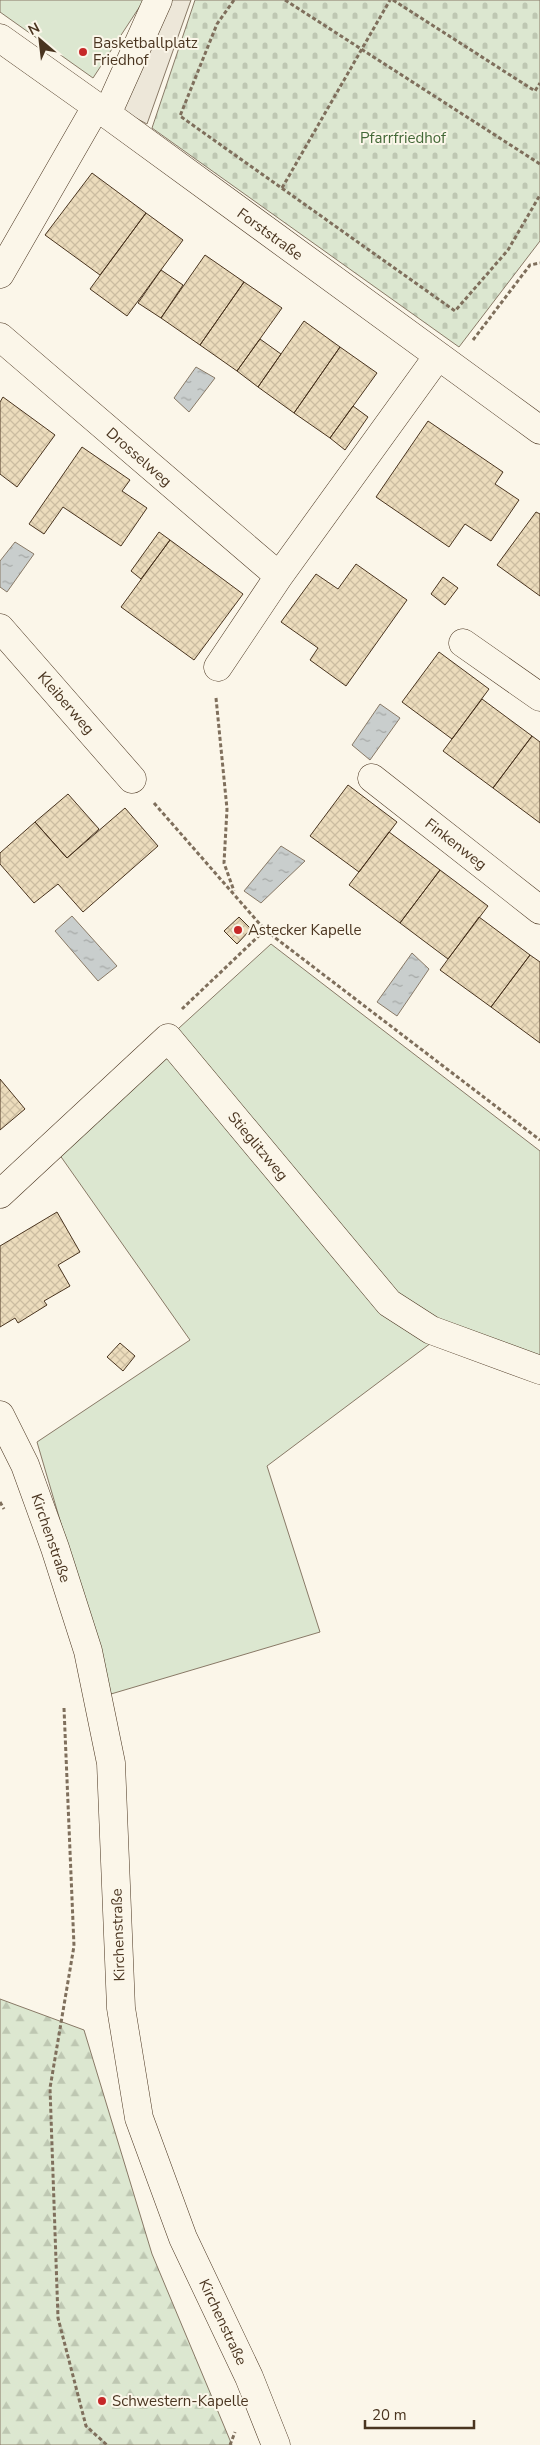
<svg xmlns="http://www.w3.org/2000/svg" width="540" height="2445" font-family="'Nunito Sans',sans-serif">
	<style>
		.grass { fill: #dce7d0; stroke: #887966 }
		.forest { fill: url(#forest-firs); stroke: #887966 }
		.cemetery { fill: url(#cemetery-stones); stroke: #887966 }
		.parking { fill: #ede7d9; stroke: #887966 }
		.water { fill: url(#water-ripples); stroke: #887966 }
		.building { fill: url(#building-cross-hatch); stroke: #4a3520 }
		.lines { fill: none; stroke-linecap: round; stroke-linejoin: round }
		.minor-casing { stroke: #4a3520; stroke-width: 29 }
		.path { stroke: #7f6f5c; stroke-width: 3; stroke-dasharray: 4 2.5; stroke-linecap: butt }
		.minor { stroke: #fbf6e9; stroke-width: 28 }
		.poi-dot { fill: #c62828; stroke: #fbf6e9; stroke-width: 2 }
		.labels { text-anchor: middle; stroke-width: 4; stroke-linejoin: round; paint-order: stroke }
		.poi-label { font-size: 15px; fill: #4a3520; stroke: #fbf6e9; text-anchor: start }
		.park-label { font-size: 15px; fill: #436837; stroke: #fbf6e9 }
		.street-label { font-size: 15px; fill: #4a3520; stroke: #fbf6e9 }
	</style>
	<defs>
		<pattern id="forest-firs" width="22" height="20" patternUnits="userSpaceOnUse" patternTransform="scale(1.25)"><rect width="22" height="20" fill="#dce7d0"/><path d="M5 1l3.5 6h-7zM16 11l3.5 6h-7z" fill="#bec7b2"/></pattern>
		<pattern id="cemetery-stones" width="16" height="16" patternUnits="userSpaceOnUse" patternTransform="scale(1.25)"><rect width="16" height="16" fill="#dce7d0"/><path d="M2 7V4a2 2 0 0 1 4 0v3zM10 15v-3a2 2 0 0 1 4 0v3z" fill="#bec7b2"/></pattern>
		<pattern id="water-ripples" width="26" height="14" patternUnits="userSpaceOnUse" patternTransform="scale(1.25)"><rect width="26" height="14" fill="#c9cecd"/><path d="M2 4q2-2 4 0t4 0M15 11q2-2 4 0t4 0" fill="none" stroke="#a5a8a6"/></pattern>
		<pattern id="building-cross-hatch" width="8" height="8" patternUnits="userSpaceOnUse" patternTransform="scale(1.25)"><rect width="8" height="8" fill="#ecdcbc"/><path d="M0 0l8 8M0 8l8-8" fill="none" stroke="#ccbda1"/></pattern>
	</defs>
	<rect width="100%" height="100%" fill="#fbf6e9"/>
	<path class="grass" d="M0,0H144L93,78L0,12Z
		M271,944L540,1151V1370L443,1334L267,1466L320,1632L111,1694L37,1442L190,1340L52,1144Z"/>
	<path class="forest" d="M0,1999L84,2030L152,2254L232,2445H0Z"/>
	<path class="cemetery" d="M195,0H540V241L459,347L152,128Z"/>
	<path class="parking" d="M168,0H191L147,124L121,110Z"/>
	<path class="water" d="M196,367L215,378L189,412L174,398Z
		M15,542L34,554L7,592L0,587V561Z
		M380,704L400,718L370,760L352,745Z
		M281,846L305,861L261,903L244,891Z
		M72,916L117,966L98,981L55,931Z
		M412,953L429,969L397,1016L377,1002Z"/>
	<path class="building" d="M92,173L146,213L100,275L45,235Z
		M146,213L183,240L127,316L90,289Z
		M205,255L244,282L200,345L161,318Z
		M161,270L183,285L161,318L138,303Z
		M244,282L282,308L237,371L200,345Z
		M304,321L340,347L294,413L258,387Z
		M260,339L281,354L258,387L237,371Z
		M340,347L377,373L330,438L294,413Z
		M3,397L55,435L17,487L0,474V402Z
		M353,406L368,417L345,450L330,438Z
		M428,421L503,472L495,484L519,500L491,541L465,524L449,547L376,497Z
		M82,447L130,480L122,491L147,508L121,546L63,507L44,534L29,524Z
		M536,512L540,514V596L497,565Z
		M159,532L170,540L141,579L131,571Z
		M170,540L243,594L194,660L121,607Z
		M356,564L407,600L346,686L310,660L318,648L281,622L316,574L338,589Z
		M443,577L458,588L445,605L431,594Z
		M439,652L489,689L452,739L402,702Z
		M482,699L532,736L493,788L443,751Z
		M532,736L540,742V823L493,788Z
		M348,785L397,822L359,872L310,836Z
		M68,794L99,829L67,858L35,822Z
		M125,808L158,846L83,912L58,884L34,903L0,864V853L35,822L67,858Z
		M389,832L440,870L400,923L349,885Z
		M440,870L488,906L448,959L400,923Z
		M239,917L251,929L237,944L224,931Z
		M479,917L530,955L491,1007L440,970Z
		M530,955L540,962V1043L491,1007Z
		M0,1079L25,1109L0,1130Z
		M57,1212L80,1252L58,1265L70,1286L44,1301L47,1305L18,1323L15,1318L0,1327V1246Z
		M120,1343L135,1356L123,1371L107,1357Z"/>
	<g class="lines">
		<g class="minor-casing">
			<path id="minor" d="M0,38L107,114L540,430
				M107,114L158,0
				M0,274L96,107
				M0,337L279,576
				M0,628L132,779
				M463,643L540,697
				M218,667L279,576L438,356
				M372,778L540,910
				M0,1194L168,1038L389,1303L431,1330L540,1370
				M0,1415L25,1465L55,1548L88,1651L111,1763L121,2008L139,2118L183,2238L249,2377L276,2445"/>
		</g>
		<path class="path" d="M234,0L217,24L180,116L455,311L508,250L540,195
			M285,0L540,164
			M393,0L535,91L540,83
			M282,188L390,0
			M473,340L530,265L540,263
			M216,698L227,809L224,863L234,891
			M154,803L265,930L182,1009
			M265,930L540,1140
			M0,1502L4,1509
			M64,1708L74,1946L50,2088L58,2318L86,2426L107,2445
			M230,2445L235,2432"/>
		<use href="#minor" class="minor"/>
	</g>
	<g class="poi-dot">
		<circle cx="83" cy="52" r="5"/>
		<circle cx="238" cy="930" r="5"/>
		<circle cx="102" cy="2401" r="5"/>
	</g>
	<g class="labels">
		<g class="poi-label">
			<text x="93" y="48">Basketballplatz<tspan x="93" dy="17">Friedhof</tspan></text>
			<text x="248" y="935">Astecker Kapelle</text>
			<text x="112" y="2406">Schwestern-Kapelle</text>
		</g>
		<g class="park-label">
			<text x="403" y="143">Pfarrfriedhof</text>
		</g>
		<g class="street-label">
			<text transform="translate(270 234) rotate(36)" y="5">Forststraße</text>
			<text transform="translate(139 457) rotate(41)" y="5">Drosselweg</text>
			<text transform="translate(66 703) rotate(49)" y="5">Kleiberweg</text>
			<text transform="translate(456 844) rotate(38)" y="5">Finkenweg</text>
			<text transform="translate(258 1146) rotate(50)" y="5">Stieglitzweg</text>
			<text transform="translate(51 1538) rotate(71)" y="5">Kirchenstraße</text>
			<text transform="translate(118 1935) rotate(-92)" y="5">Kirchenstraße</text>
			<text transform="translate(223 2322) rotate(65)" y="5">Kirchenstraße</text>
		</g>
	</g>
	<g transform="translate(40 40) rotate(332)" stroke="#fbf6e9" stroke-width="4" paint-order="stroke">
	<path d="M0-4L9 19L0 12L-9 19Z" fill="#4a3520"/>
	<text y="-8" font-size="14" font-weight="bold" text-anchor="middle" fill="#4a3520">N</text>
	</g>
	<path d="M365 2420v8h109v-8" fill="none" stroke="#4a3520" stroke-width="2.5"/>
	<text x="372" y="2420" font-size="15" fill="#4a3520" stroke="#fbf6e9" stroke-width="4" paint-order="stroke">20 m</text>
</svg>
